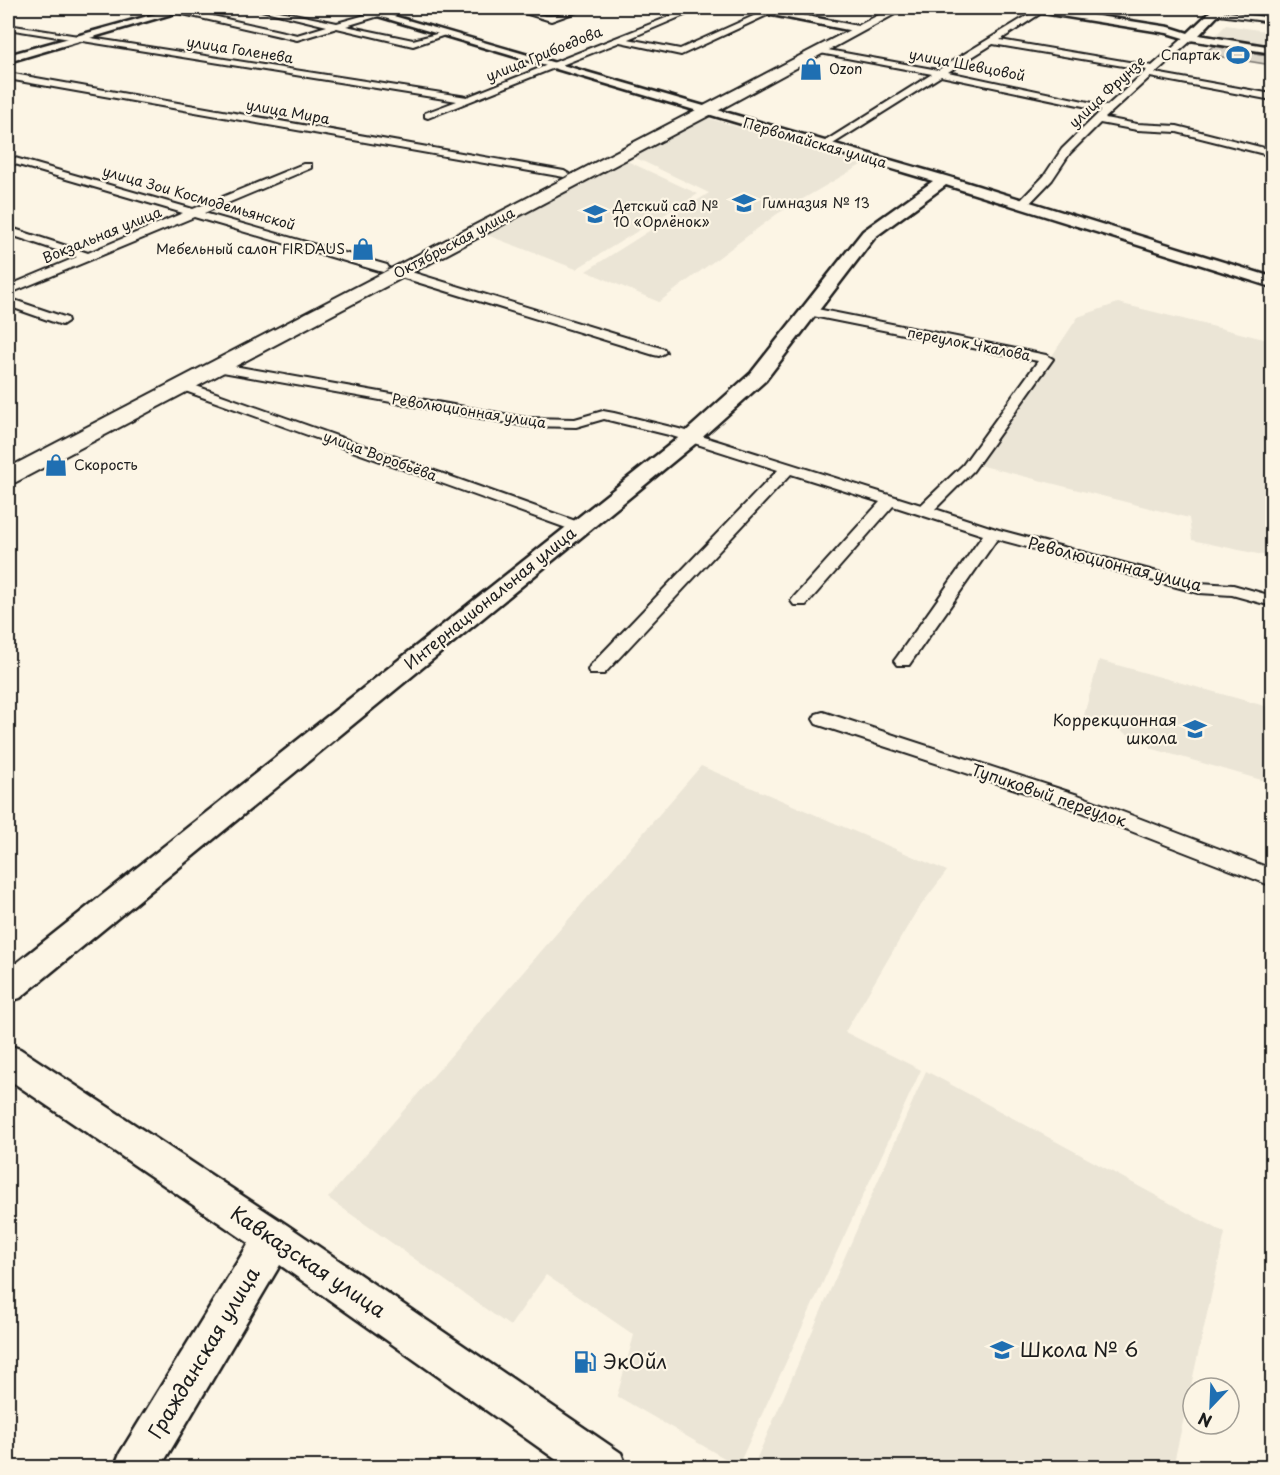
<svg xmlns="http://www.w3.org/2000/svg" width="1280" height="1475" font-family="'Playpen Sans',sans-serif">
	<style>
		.built { fill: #ebe5d6 }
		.green { fill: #dbd5c8; stroke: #7c7872; stroke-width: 1.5 }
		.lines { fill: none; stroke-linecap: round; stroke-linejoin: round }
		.street-casing { stroke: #1c1c1c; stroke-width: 4 }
		.secondary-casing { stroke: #1c1c1c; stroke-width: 5 }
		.primary-casing { stroke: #1c1c1c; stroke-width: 4 }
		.street { fill: #fcf5e5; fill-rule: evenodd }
		.secondary { fill: #fcf5e5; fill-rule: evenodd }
		.primary { fill: #fcf5e5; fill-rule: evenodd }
		.labels { text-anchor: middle; stroke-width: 4.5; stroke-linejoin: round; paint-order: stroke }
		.far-street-label { font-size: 14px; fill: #1c1c1c; stroke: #fcf5e5 }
		.far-poi-label { font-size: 14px; fill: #1c1c1c; stroke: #fcf5e5; text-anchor: start }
		.street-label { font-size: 16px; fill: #1c1c1c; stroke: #fcf5e5 }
		.poi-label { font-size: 16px; fill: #1c1c1c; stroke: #fcf5e5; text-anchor: end }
		.near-street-label { font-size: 20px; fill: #1c1c1c; stroke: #fcf5e5 }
		.near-poi-label { font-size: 20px; fill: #1c1c1c; stroke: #fcf5e5; text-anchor: start }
	</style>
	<rect width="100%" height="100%" fill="#fcf5e5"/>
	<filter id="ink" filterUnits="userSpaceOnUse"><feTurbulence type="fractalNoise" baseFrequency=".0167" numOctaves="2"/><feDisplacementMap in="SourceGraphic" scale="12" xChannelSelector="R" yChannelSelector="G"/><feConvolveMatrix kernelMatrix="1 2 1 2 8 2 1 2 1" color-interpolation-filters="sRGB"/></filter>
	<g filter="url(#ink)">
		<path class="built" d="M1226,25L1272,32V47L1213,38Z
			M708,118L861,165L777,214L659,302L586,271L709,193L634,157Z
			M627,161L698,194L576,269L487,235Z
			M1118,303L1272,341V557L1192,540L1189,518L979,465L1078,317Z
			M1099,660L1272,708V783L1150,748V744L1084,715Z
			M701,766L947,871L916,912L845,1032L921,1070L738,1466L617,1396L634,1335L546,1275L510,1326L328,1198Z
			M926,1071L1225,1233L1173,1467H753Z"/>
		<path class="green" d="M1213,46L1272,56V65L1204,54Z"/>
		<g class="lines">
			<g class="street-casing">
				<path id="street" d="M177,8L297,35L327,26L253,8H265L337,23L376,12L380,14L379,16L346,26L413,40L444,32L448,34L413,46L337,28L297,40L174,12L173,10Z
					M508,8C523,6 536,16 550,16C563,16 574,7 587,8L551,21Z
					M691,8H701L628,39L680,49L769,9L776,11L681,55L620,42L428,118L425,117V113L457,101L8,29V25L467,97Z
					M1040,8H1049L1000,40L1152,66L1187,35H1193V39L1155,73L1272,94V100L1150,77L1105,118L1137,124L1177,126L1272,150V156L1177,132L1137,130L1100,123L1070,153L1052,180L1026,207H1018V203L1044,176L1062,149L1102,110L941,76L828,147L819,145L932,74L820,53L816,50L817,48L938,70ZM993,44L1147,70L1107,106L948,72Z
					M1215,10L1272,18V22L1212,14L1211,12Z
					M8,73L564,171L569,174L564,177L8,79Z
					M8,156L193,209L303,164H311V168L204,213L387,265L389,268L383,272L379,271L194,217L8,294V286L77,257L8,234V227L88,253L183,213L8,162Z
					M398,268L664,349L666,352L659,356L654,355L394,275V269Z
					M8,298L67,318L68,321L62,325L8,306Z
					M807,307L1046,355L1053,359L973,471L935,509L999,530L1199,583L1233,585L1272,596V606L1232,595L1199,593L997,539L909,665H897L894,661L897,657L983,535L893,506L806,605H794L791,601L794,597L880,502L791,474L604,674H590L588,670L590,666L778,470L669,435L604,419L576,427L526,426L217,371L210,367L217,363L526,418L575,419L603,411L614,413L679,429L921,505L963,465L1038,361L803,314L801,311L803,308Z
					M182,381L584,524L586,527L584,530H572L177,388L175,385L177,382Z
					M823,712L1078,795L1272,869V886L1064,805L816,724L813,719L816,714Z"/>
			</g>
			<g class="secondary-casing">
				<path id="secondary" d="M177,8H192L8,62V55Z
					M351,8H366L949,177L1272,277V287L946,185L875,237L765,381L696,443L20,998L8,1002V970L682,435L751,373L863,231L933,181Z
					M747,8H766L858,26L864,29L858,32L752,11Z
					M1025,8H1047L1169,27L1188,33L1214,8H1225L1199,35L1272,47V53L1190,40L1167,33L1030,11Z
					M8,1045L20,1049L287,1225L621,1453L627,1468H568L280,1265L160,1468H114L120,1453L249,1243L8,1079Z"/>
			</g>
			<g class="primary-casing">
				<path id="primary" d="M892,8H906L712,114L16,482L8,484V468Z"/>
			</g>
			<use href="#street" class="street"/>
			<use href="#secondary" class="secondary"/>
			<use href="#primary" class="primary"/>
		</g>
	</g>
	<defs>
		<g id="stadium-bare" transform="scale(1.8)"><path d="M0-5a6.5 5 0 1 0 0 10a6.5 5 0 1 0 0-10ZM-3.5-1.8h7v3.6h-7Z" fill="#1f6fb2" stroke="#fcf5e5" stroke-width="2.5" paint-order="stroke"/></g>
		<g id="shop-bare" transform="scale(1.8)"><path d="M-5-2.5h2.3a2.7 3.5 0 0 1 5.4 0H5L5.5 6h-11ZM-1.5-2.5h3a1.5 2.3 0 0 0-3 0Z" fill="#1f6fb2" stroke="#fcf5e5" stroke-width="2.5" paint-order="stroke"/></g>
		<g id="school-bare" transform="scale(1.8)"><path d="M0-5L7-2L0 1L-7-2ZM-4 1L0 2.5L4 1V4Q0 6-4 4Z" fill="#1f6fb2" stroke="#fcf5e5" stroke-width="2.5" paint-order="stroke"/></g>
		<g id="fuel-bare" transform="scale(1.8)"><path d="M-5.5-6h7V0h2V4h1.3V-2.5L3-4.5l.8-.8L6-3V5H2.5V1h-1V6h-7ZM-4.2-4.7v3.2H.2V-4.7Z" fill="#1f6fb2" stroke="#fcf5e5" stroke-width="2.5" paint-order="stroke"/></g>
	</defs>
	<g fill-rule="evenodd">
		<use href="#stadium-bare" x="1238" y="55"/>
		<use href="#shop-bare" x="811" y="69"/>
		<use href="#school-bare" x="744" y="203"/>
		<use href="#school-bare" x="595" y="214"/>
		<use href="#shop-bare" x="363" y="249"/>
		<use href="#shop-bare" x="56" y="465"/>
		<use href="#school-bare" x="1195" y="729"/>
		<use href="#school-bare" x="1002" y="1350"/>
		<use href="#fuel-bare" x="585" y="1362"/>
	</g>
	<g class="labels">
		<g class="far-street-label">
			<text transform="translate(240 50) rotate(9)" y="5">улица Голенева</text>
			<text transform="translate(544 54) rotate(-22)" y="5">улица Грибоедова</text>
			<text transform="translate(967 65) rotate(11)" y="5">улица Шевцовой</text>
			<text transform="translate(1107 92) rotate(-43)" y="5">улица Фрунзе</text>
			<text transform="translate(288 112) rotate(10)" y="5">улица Мира</text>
			<text transform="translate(815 143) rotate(16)" y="5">Первомайская улица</text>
			<text transform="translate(199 198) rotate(16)" y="5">улица Зои Космодемьянской</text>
			<text transform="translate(102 235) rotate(-22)" y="5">Вокзальная улица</text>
			<text transform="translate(454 243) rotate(-28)" y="5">Октябрьская улица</text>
			<text transform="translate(969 344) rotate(11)" y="5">переулок Чкалова</text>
			<text transform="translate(469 411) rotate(9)" y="5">Революционная улица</text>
			<text transform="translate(380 456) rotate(20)" y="5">улица Воробьёва</text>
		</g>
		<g class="far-poi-label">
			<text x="1220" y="60" text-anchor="end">Спартак</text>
			<text x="829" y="74">Ozon</text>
			<text x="762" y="208">Гимназия № 13</text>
			<text x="613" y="211">Детский сад №<tspan x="613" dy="16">10 «Орлёнок»</tspan></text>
			<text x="345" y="254" text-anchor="end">Мебельный салон FIRDAUS</text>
			<text x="74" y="470">Скорость</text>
		</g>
		<g class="street-label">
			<text transform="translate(1115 564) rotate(14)" y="6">Революционная улица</text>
			<text transform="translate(490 598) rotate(-39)" y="6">Интернациональная улица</text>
			<text transform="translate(1049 795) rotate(19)" y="6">Тупиковый переулок</text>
		</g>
		<g class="poi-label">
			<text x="1177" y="726">Коррекционная<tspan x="1177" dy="18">школа</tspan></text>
		</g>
		<g class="near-street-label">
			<text transform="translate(308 1262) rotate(34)" y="7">Кавказская улица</text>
			<text transform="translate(204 1353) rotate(-59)" y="7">Гражданская улица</text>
		</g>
		<g class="near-poi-label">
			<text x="1020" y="1357">Школа № 6</text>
			<text x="603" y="1369">ЭкОйл</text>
		</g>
	</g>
	<rect width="1280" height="1475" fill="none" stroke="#fcf5e5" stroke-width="30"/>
	<rect x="15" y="15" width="1250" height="1445" fill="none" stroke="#1c1c1c" stroke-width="2" filter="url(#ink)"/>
	<g transform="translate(1211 1406) rotate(203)"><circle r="28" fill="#fcf5e5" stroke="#a29e95" stroke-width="1.5"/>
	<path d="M0-4.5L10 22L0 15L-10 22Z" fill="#1f6fb2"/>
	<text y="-9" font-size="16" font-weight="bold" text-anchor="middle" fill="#1c1c1c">N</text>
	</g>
</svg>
